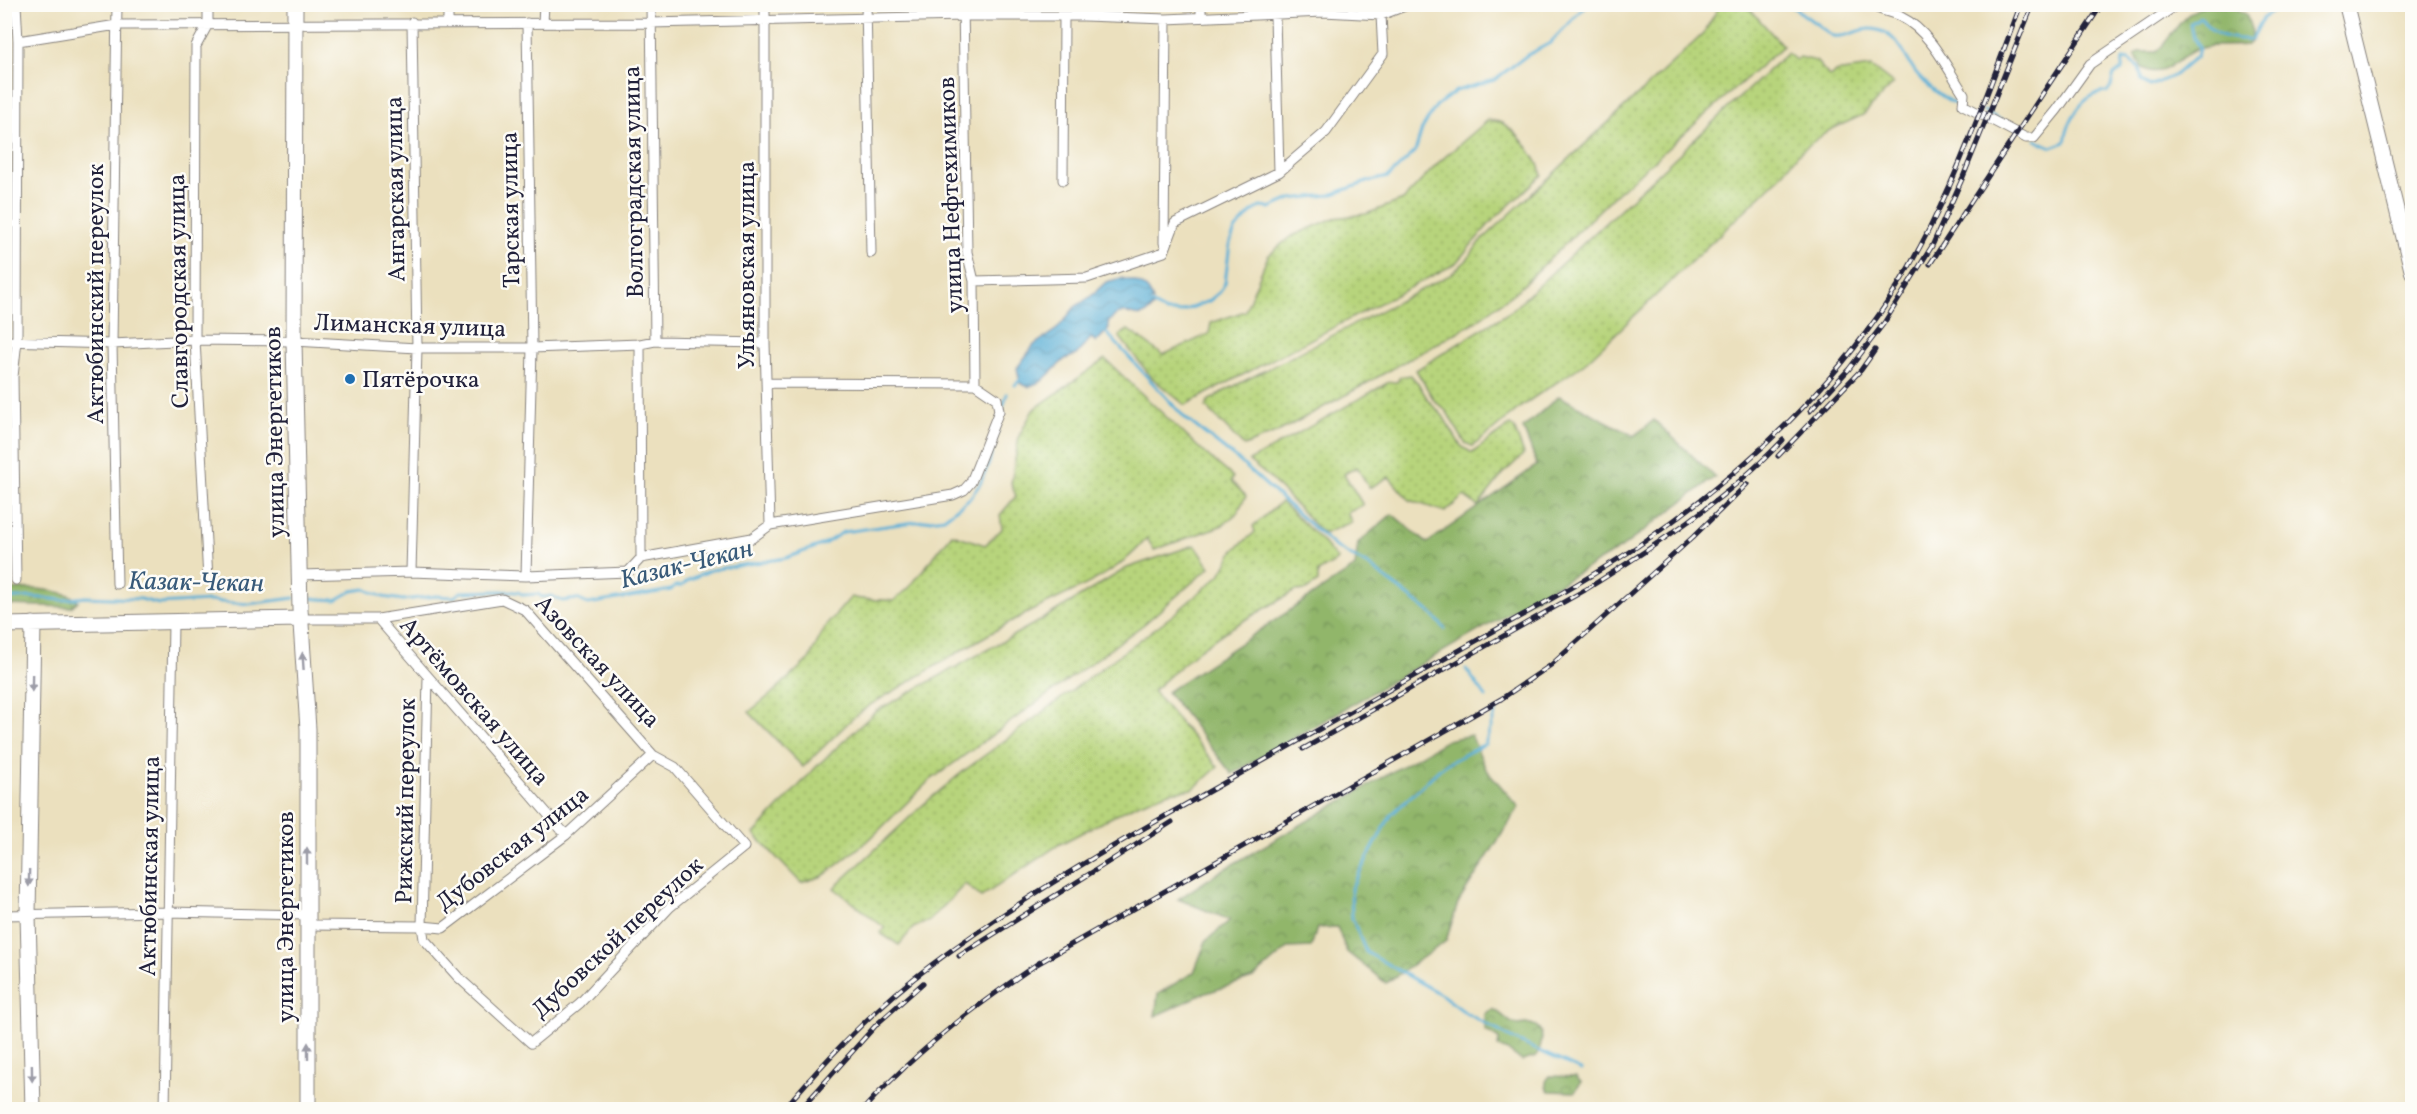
<svg xmlns="http://www.w3.org/2000/svg" width="2417" height="1114" font-family="Vollkorn,serif">
	<style>
		.forest { fill: url(#forest-crowns); stroke: #5a6c53; stroke-width: 1.5 }
		.park { fill: url(#park-dots); stroke: #6c7b5b; stroke-width: 1.5 }
		.water { fill: url(#water-waves); stroke: #3e6888; stroke-width: 1.5 }
		.lines { fill: none; stroke-linecap: round; stroke-linejoin: round }
		.stream { stroke: #5aafd6; stroke-width: 3 }
		.street-casing { stroke: #86817c; stroke-width: 11 }
		.secondary-casing { stroke: #86817c; stroke-width: 16 }
		.primary-casing { stroke: #86817c; stroke-width: 17 }
		.street { stroke: #fff; stroke-width: 9 }
		.secondary { stroke: #fff; stroke-width: 14 }
		.primary { stroke: #fff; stroke-width: 15 }
		.rail-casing { stroke: #22223b; stroke-width: 5 }
		.rail { stroke: #fdfcf7; stroke-width: 3; stroke-dasharray: 9; stroke-linecap: butt }
		.oneway { fill: #9c9ca7 }
		.poi-dot { fill: #1f6fb2; stroke: #fdfcf7; stroke-width: 2 }
		.labels { text-anchor: middle; stroke-width: 5; stroke-linejoin: round; paint-order: stroke }
		.street-label { font-size: 24px; fill: #22223b; stroke: #fdfcf7 }
		.poi-label { font-size: 24px; fill: #22223b; stroke: #fdfcf7; text-anchor: start }
		.water-label { font-size: 26px; font-style: italic; fill: #385a79; stroke: #fdfcf7 }
	</style>
	<defs>
		<pattern id="forest-crowns" width="20" height="18" patternUnits="userSpaceOnUse" patternTransform="scale(1.5)"><rect width="20" height="18" fill="#91b66b"/><path d="M2 6a3 3 0 1 1 6 0M12 15a3 3 0 1 1 6 0" fill="none" stroke="#769459"/></pattern>
		<pattern id="park-dots" width="8" height="8" patternUnits="userSpaceOnUse" patternTransform="scale(1.5)"><rect width="8" height="8" fill="#b7d47b"/><path d="M2 2h.1M6 6h.1" fill="none" stroke="#9db66b" stroke-width="1.8" stroke-linecap="round"/></pattern>
		<pattern id="water-waves" width="16" height="10" patternUnits="userSpaceOnUse" patternTransform="scale(1.5)"><rect width="16" height="10" fill="#5aafd6"/><path d="M0 5q4-4 8 0t8 0" fill="none" stroke="#4a8eaf"/></pattern>
	</defs>
	<rect width="100%" height="100%" fill="#fdfcf7"/>
	<filter id="ink" filterUnits="userSpaceOnUse"><feTurbulence type="fractalNoise" baseFrequency=".0167" numOctaves="2"/><feDisplacementMap in="SourceGraphic" scale="12" xChannelSelector="R" yChannelSelector="G"/><feConvolveMatrix kernelMatrix="1 2 1 2 8 2 1 2 1" color-interpolation-filters="sRGB"/></filter>
	<filter id="wash" filterUnits="userSpaceOnUse"><feTurbulence type="fractalNoise" baseFrequency=".008" numOctaves="4" result="noise"/><feDisplacementMap in="SourceGraphic" scale="24" xChannelSelector="R" yChannelSelector="G"/><feGaussianBlur stdDeviation="1.35" result="paint"/><feColorMatrix in="noise" values="0 0 0 0 0 0 0 0 0 0 0 0 0 0 0 0 0 1.4 0 .05"/><feComposite in="paint" operator="in"/></filter>
	<g filter="url(#wash)">
		<rect width="100%" height="100%" fill="#ebe0be"/>
		<path class="forest" d="M2208,5L2231,6L2246,14L2252,32L2251,42L2247,45C2229,47 2209,43 2193,51C2176,59 2164,80 2142,68L2135,55L2140,52H2156C2174,36 2181,11 2208,5Z
			M1559,396L1634,436L1654,420L1715,477L1621,548L1232,774L1167,692L1355,567L1358,543L1392,514L1427,543L1537,465L1523,428Z
			M5,583L14,590C29,587 68,590 78,601L71,607L5,605Z
			M1471,735L1486,769L1519,807L1458,903L1446,941L1386,983L1347,952L1337,927L1317,928L1311,947L1288,948L1253,978L1203,994L1155,1016L1158,994L1194,972L1206,941L1230,920L1178,899L1221,871L1447,740Z
			M1492,1009C1501,1012 1504,1018 1512,1023C1518,1027 1524,1023 1531,1024C1548,1028 1541,1047 1536,1057L1522,1061L1510,1052L1498,1047L1499,1039L1485,1030V1014Z
			M1550,1076L1576,1077L1581,1082L1575,1092L1549,1091L1546,1087V1081Z"/>
		<path class="park" d="M1723,5H1746L1783,46L1616,194L1519,289L1475,322L1351,392L1278,432L1244,446L1206,407L1208,401L1221,393L1450,275L1467,260L1479,243L1703,34L1717,10Z
			M1787,53L1796,60L1800,57L1816,61L1830,77L1835,72L1871,67L1893,84L1863,115L1830,130L1813,142L1800,152L1777,180L1587,361C1565,379 1539,392 1517,410C1502,422 1488,436 1472,446L1465,443L1447,412L1434,400L1416,370L1511,311Z
			M1488,120C1493,121 1498,121 1502,123C1518,132 1538,158 1542,175L1491,222L1455,264L1185,405L1152,378L1119,336L1128,330L1163,355L1209,334L1211,323L1245,311L1268,256L1290,237L1334,218L1366,214L1403,200L1439,162Z
			M1105,359L1198,447L1233,477L1231,481L1246,496L1237,513L1223,525L1154,550L1147,538C1115,579 1061,594 1016,619C966,646 919,677 870,705L853,718L803,767L749,712L770,695L809,659L825,627L851,597C869,602 876,598 893,601L908,589L952,534L985,545L1002,529L1000,515L1016,496L1011,484L1019,436L1033,410Z
			M1410,375L1418,383L1428,400L1443,416L1461,446L1472,453L1510,425L1514,428L1524,454L1503,474L1478,506L1464,496L1445,512L1409,500L1389,477L1369,488L1357,467L1344,474L1363,505L1347,513L1352,522L1323,534L1270,478L1249,461L1389,382H1397L1400,377Z
			M1281,502L1319,538L1338,560L1318,572V582L1306,590L1295,591L1226,631L1195,653L1153,691L1218,767L1193,789L1169,792L1135,805L1060,844L981,897L965,884L929,921L913,928L899,945L880,933L885,928L834,888L925,803L961,773L1173,615L1220,575L1234,550L1255,532L1253,526Z
			M1195,545L1210,567L1143,625L928,782L870,839L823,876L801,883L754,834L818,765L876,711L1041,620L1127,568Z"/>
		<path class="water" d="M1121,278C1136,281 1149,285 1153,301H1147L1153,307C1141,323 1132,311 1120,313C1115,314 1111,320 1108,323L1109,329L1096,342L1091,338L1076,355L1065,359L1042,381L1028,387L1020,383L1017,368L1034,345L1057,329L1075,307L1090,297L1106,282Z"/>
		<g class="lines">
			<path class="stream" d="M1789,4L1833,36C1849,39 1861,25 1878,30C1900,36 1905,60 1918,75C1928,87 1941,96 1955,104H1960
				M1984,111L2004,122
				M2036,140L2052,147L2065,142C2068,120 2082,93 2107,92L2111,86L2114,75L2122,70L2123,59L2129,60L2139,68L2142,81L2150,86L2175,75L2197,56L2199,48L2192,34L2190,24L2200,17C2204,20 2206,25 2210,28C2218,38 2241,40 2252,39L2263,18L2284,4
				M1146,301L1166,312H1180L1209,301L1220,292L1225,283L1230,243L1235,230L1252,212L1260,207L1270,208L1291,199L1330,195L1370,181L1388,177L1415,152L1422,129L1436,106L1456,91L1494,80L1526,56L1550,43L1587,4
				M1105,331L1185,418L1237,459L1334,546L1368,565L1432,614L1445,629
				M1015,385L1021,379
				M1002,410L1007,394
				M304,598L336,600L352,591L365,589L383,597L403,600L436,596L454,597L461,592L500,591L518,592L524,595L538,594L542,597L552,596L562,601L577,599L588,604L671,590L675,586H682L688,580L711,570L786,558L824,544L843,532L944,518L970,498L980,484L989,463L1001,416
				M4,599L31,597L63,600L85,597L141,599L159,604L208,601L249,604L294,598
				M1466,669L1486,697
				M1496,712L1485,744L1444,765L1391,815L1351,888L1352,918L1366,952L1442,995L1466,1013L1515,1040L1581,1070"/>
		</g>
	</g>
	<g filter="url(#ink)">
		<g class="lines">
			<g class="street-casing">
				<path id="street" d="M117,4L112,344L117,584
					M208,4V24L196,46L195,340L208,579
					M651,4L655,341
					M765,4V343L770,525
					M866,4L871,253
					M963,4L967,252L974,281L975,384
					M1870,4C1880,12 1891,11 1901,17C1930,31 1947,68 1964,94L1963,105L2026,138H2034L2057,110L2090,64L2178,4
					M1275,16L1279,172
					M1201,17V4
					M448,23V4
					M543,23L544,4
					M18,41L117,25L650,23L964,16H1084L1166,19L1323,12L1381,15L1410,4
					M1063,180L1064,17
					M1164,243L1166,19
					M974,281L1087,278L1164,252L1175,223L1279,172L1326,132L1383,54L1381,15
					M4,341L112,344L195,340L294,341L417,348H532L640,344L655,341L765,343
					M640,344L641,558
					M766,383L975,384
					M411,572L417,348L412,22
					M300,575L411,572L526,576L628,572L641,558L752,538L770,525L953,495L964,490L971,482L999,411L997,399L975,384
					M526,576L532,348L527,23
					M16,580L13,377L17,340L18,41L16,4
					M300,619H378L502,599L525,610L653,755L675,767L744,847L670,907L580,1003L531,1043L458,977L424,939L422,926L428,677
					M378,619L566,835
					M4,915L168,912L307,915
					M307,925L422,926L443,928L566,835L653,755
					M165,1110L173,623"/>
			</g>
			<g class="secondary-casing">
				<path id="secondary" d="M2346,4L2412,272"/>
			</g>
			<g class="primary-casing">
				<path id="primary" d="M295,4L294,341L300,609L308,729V1110
					M33,624L28,915L33,1110
					M4,625L300,619"/>
			</g>
			<use href="#street" class="street"/>
			<use href="#secondary" class="secondary"/>
			<use href="#primary" class="primary"/>
			<g class="rail-casing">
				<path id="rail" d="M1930,264L2102,4
					M1810,411L1849,369L1884,323L1932,246L1963,177L2033,4
					M1778,456L1861,370L1875,350
					M1303,749L1585,590C1655,546 1726,500 1783,440
					M959,956L1172,822
					M783,1110C827,1058 875,1007 930,966C1019,899 1117,843 1213,789C1296,742 1378,696 1460,650C1520,616 1581,584 1638,546C1730,483 1814,407 1878,316C1943,223 1981,109 2021,4
					M800,1110L877,1024L923,983
					M863,1110C876,1094 891,1081 905,1067C948,1027 989,997 1037,964L1501,699L1551,665L1693,537L1747,484"/>
			</g>
			<use href="#rail" class="rail"/>
		</g>
		<defs><path id="oneway-solid" d="M-6-.8H1V-3.2L6.5 0L1 3.2V.8H-6Z" transform="scale(1.5)"/></defs>
		<g class="oneway">
			<use href="#oneway-solid" transform="translate(303 661) rotate(-94)"/>
			<use href="#oneway-solid" transform="translate(32 683) rotate(91)"/>
			<use href="#oneway-solid" transform="translate(307 856) rotate(-90)"/>
			<use href="#oneway-solid" transform="translate(29 878) rotate(91)"/>
			<use href="#oneway-solid" transform="translate(308 1051) rotate(-90)"/>
			<use href="#oneway-solid" transform="translate(32 1073) rotate(89)"/>
		</g>
	</g>
	<circle class="poi-dot" cx="350" cy="379" r="6"/>
	<g class="labels">
		<g class="street-label">
			<text transform="translate(633 182) rotate(-91)" y="8">Волгоградская улица</text>
			<text transform="translate(395 189) rotate(-91)" y="8">Ангарская улица</text>
			<text transform="translate(950 195) rotate(-92)" y="8">улица Нефтехимиков</text>
			<text transform="translate(510 210) rotate(-91)" y="8">Тарская улица</text>
			<text transform="translate(746 265) rotate(-90)" y="8">Ульяновская улица</text>
			<text transform="translate(178 291) rotate(-91)" y="8">Славгородская улица</text>
			<text transform="translate(95 294) rotate(-90)" y="8">Актюбинский переулок</text>
			<text transform="translate(410 325) rotate(2)" y="8">Лиманская улица</text>
			<text transform="translate(274 432) rotate(-91)" y="8">улица Энергетиков</text>
			<text transform="translate(598 661) rotate(47)" y="8">Азовская улица</text>
			<text transform="translate(475 701) rotate(49)" y="8">Артёмовская улица</text>
			<text transform="translate(405 801) rotate(-89)" y="8">Рижский переулок</text>
			<text transform="translate(512 848) rotate(-38)" y="8">Дубовская улица</text>
			<text transform="translate(149 866) rotate(-89)" y="8">Актюбинская улица</text>
			<text transform="translate(285 917) rotate(-90)" y="8">улица Энергетиков</text>
			<text transform="translate(617 937) rotate(-43)" y="8">Дубовской переулок</text>
		</g>
		<g class="poi-label">
			<text x="362" y="387">Пятёрочка</text>
		</g>
		<g class="water-label">
			<text transform="translate(686 563) rotate(-14)" y="9">Казак-Чекан</text>
			<text transform="translate(196 581) rotate(1)" y="9">Казак-Чекан</text>
		</g>
	</g>
	<rect width="2417" height="1114" fill="none" stroke="#fdfcf7" stroke-width="24"/>
</svg>
